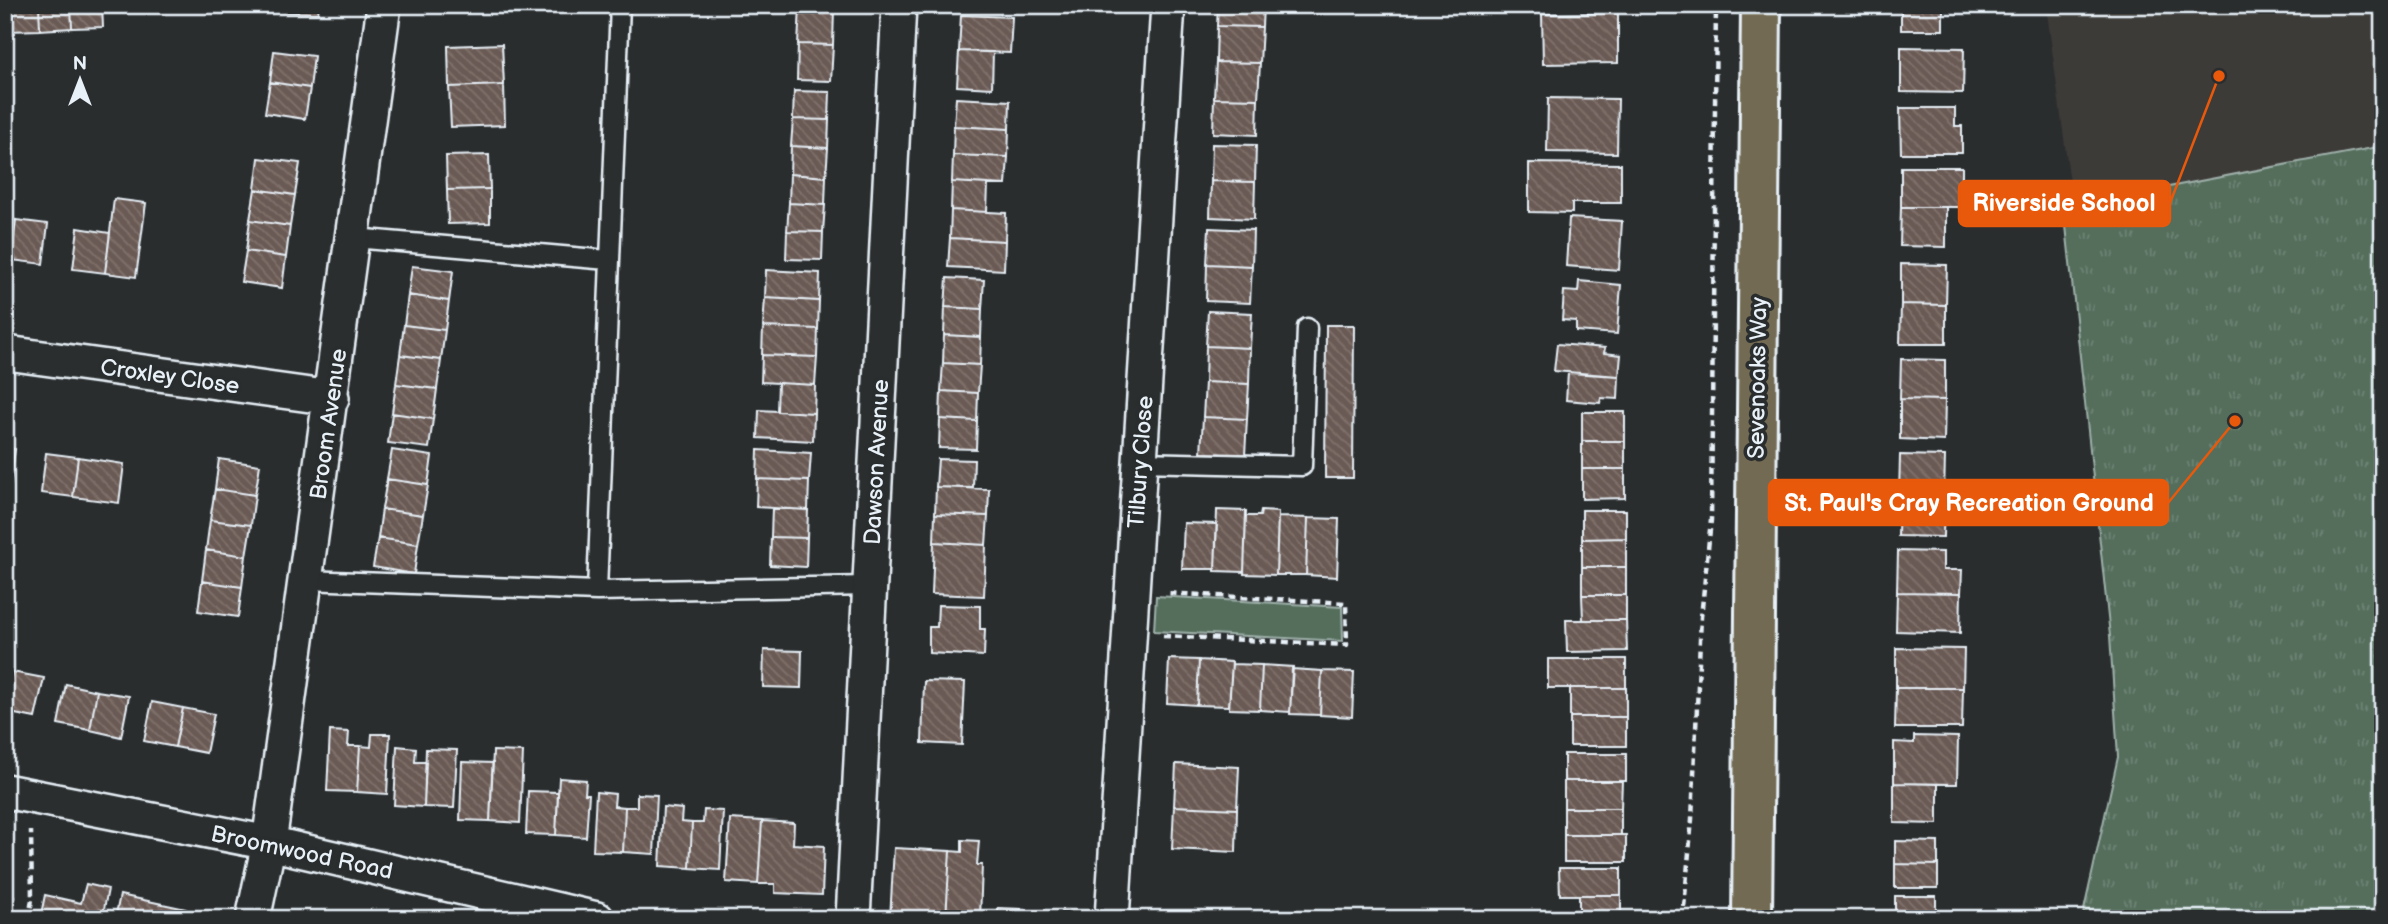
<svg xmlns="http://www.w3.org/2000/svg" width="2388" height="924" font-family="'Balsamiq Sans',sans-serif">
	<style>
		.built { fill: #3e3a39 }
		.grass { fill: #556e5c; stroke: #9eb0aa; stroke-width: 2 }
		.park { fill: url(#park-tufts); stroke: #9eb0aa; stroke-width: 2 }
		.building { fill: url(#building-back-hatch); stroke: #e8f1f8; stroke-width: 2 }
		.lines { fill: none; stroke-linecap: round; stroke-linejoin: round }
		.service-casing { stroke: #e8f1f8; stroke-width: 23 }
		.minor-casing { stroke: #e8f1f8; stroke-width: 38 }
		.primary-casing { stroke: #e8f1f8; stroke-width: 44 }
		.path { stroke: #e8f1f8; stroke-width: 4.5; stroke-dasharray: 7 5; stroke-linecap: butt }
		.service { stroke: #2a2d2e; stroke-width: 18 }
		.minor { stroke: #2a2d2e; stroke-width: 33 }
		.primary { stroke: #736b52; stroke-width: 38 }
		.labels { text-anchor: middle; stroke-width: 7; stroke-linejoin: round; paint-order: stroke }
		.street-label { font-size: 23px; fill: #e8f1f8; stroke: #2a2d2e }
		.leader { fill: none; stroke: #e8590c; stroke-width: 2.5 }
		.callout-dot { fill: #e8590c; stroke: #2a2d2e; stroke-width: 2.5 }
		.callout { fill: #e8590c; stroke: #e8590c; stroke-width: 2.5 }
		.callout-label { font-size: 24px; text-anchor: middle; font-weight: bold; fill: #fff }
	</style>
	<defs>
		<pattern id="park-tufts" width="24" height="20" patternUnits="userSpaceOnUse" patternTransform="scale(1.75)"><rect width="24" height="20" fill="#556e5c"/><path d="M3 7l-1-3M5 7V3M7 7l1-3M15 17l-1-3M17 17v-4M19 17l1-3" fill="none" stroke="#6d8374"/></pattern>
		<pattern id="building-back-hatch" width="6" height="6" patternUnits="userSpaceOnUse" patternTransform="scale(1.75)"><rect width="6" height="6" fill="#6b5a54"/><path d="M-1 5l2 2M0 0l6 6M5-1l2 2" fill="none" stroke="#80726d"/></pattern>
	</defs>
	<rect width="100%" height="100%" fill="#2a2d2e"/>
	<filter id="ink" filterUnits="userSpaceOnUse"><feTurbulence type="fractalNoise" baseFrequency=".0143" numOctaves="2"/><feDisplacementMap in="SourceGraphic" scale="14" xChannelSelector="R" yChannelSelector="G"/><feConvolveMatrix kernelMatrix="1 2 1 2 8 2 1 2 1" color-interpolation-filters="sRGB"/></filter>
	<g filter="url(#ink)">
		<path class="built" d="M2046,5H2383V146L2073,205Z"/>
		<path class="grass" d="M1156,596L1342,607L1343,641L1154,631Z"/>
		<path class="park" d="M2383,146V919H2082L2118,757L2110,636L2064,207Z"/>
		<path class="building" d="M7,5H39L40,30L8,31Z
			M39,5H71L72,28L40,30Z
			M71,5H102L103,27L72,28Z
			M279,5H319L318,13L279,12Z
			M1218,5H1263L1262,27L1217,26Z
			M1901,5H1943V30H1901Z
			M800,7L834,9L833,45L798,44Z
			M1618,13V63L1543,64L1542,14Z
			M961,15L1012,17L1010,53L959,51Z
			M1217,26L1262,27L1260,63L1216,62Z
			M502,44L504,85L449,87L448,46Z
			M798,44L833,45L831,81L797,80Z
			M1901,47L1964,48L1963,93L1901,92Z
			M274,51L314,56L310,88L270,82Z
			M959,51L993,52L992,88L957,86Z
			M1216,62L1260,63L1258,99L1214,98Z
			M270,82L310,88L305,119L265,113Z
			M504,85L505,125L451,127L449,87Z
			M794,91L830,92L829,120L793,119Z
			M956,98L1010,101L1009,129L954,126Z
			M1214,98L1258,99L1257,135L1213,133Z
			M1548,98L1618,99L1617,153L1547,152Z
			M1900,108H1955V126H1962V153H1901Z
			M793,119L829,120L828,148L791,146Z
			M954,126L1009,129L1008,157L953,155Z
			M1212,144L1256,145L1255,182L1211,181Z
			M791,146L828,148L826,177L790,174Z
			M489,155L490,189L447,190L446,156Z
			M953,155L1008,157L1006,185L952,182Z
			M259,158L300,163L295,195L255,189Z
			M1529,163L1621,164V203H1572V213L1529,212Z
			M1901,167H1962V207H1901Z
			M790,174L826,177L825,205L789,203Z
			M1211,181L1255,182L1254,219L1210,217Z
			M952,182L988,184L987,212L951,210Z
			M255,189L295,195L290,226L250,220Z
			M490,189V223L448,224L447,190Z
			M114,199L146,203L136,277L105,273Z
			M789,203L825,205L823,232L787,231Z
			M1901,207H1946V247L1900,246Z
			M951,210L1006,213L1005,241L950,238Z
			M1569,218L1622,221L1619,270L1566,266Z
			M5,219L16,220L11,260H5Z
			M16,220L48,224L43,264L11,260Z
			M250,220L290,226L286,257L246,251Z
			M78,228L110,233L105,273L73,269Z
			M1209,228L1253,230L1252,266L1207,264Z
			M787,231L823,232L822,260L786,259Z
			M950,238L1005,241L1004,270L948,267Z
			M246,251L286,257L282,288L241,282Z
			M1207,264L1252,266L1250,303L1206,301Z
			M1901,264L1947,265L1946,305L1901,304Z
			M412,266L453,271L449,301L408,295Z
			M766,270L820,273L819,301L765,298Z
			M947,278L984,280L982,309L945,307Z
			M1579,281L1621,285L1617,334L1576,331V321L1562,320L1564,291L1578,292Z
			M408,295L449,301L445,330L404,325Z
			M765,298L819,301L818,329L763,327Z
			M1901,304L1946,305V344H1900Z
			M945,307L982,309L981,337L944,335Z
			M1208,311L1252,313L1250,348L1206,346Z
			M404,325L445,330L441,360L400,355Z
			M1326,325H1354L1353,478H1325Z
			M763,327L818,329L817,357L762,355Z
			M944,335L981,337L980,365L943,363Z
			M1557,344L1605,348L1604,353L1621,355L1619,376L1554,371Z
			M1206,346L1250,348L1249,384L1205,382Z
			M400,355L441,360L437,389L396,384Z
			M762,355L817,357L815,385L761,382Z
			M1901,359L1945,360V400L1900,399Z
			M943,363L980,365L978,393L941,391Z
			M1568,373L1619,376L1618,399L1601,398L1600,403L1566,400Z
			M1205,382L1249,384L1247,419L1203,417Z
			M778,383L815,385L814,413L777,411Z
			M396,384L437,389L433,419L392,413Z
			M941,391L978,393L977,421L940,419Z
			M1900,399L1945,400L1944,441L1900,439Z
			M759,410L814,413L813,441L758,438Z
			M1582,412H1625V441H1582Z
			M392,413L433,419L429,448L388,443Z
			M1203,417L1247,419L1245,455L1201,453Z
			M940,419L977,421L976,449L939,448Z
			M1582,441H1625V469H1582Z
			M5,447L15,449L10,488H5Z
			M392,450L432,456L428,485L387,479Z
			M758,450L811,453L809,481L757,479Z
			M46,453L78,457L73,497L41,493Z
			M1900,455L1945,456L1944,496H1899Z
			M78,457L124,464L119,503L73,497Z
			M219,459L260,465L255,495L215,489Z
			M938,459L974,460L973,488L936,487Z
			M1582,469H1625V498L1582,499Z
			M387,479L428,485L423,515L382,509Z
			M757,479L809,481L808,510L756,507Z
			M936,487L989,489L988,516L935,514Z
			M215,489L255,495L251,525L210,520Z
			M1899,496H1944L1943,537L1898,536Z
			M772,508L808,510L807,538L771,537Z
			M382,509L423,515L418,544L378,538Z
			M1217,510L1246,511L1244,572L1215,571Z
			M1582,510H1626V538L1582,539Z
			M1261,511L1278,512L1276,575L1244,574L1246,516H1260Z
			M935,514L988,516L986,545L934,542Z
			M1278,517L1308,518L1306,575H1276Z
			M1308,518L1339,519L1337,577L1306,575Z
			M210,520L251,525L246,556L206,550Z
			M1184,523L1217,524L1215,569H1182Z
			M771,537L807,538L806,567L770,565Z
			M378,538L418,544L414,574L373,567Z
			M1626,538V567H1582V539Z
			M934,542L986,545L984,596L932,594Z
			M206,550L246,556L242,587L202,581Z
			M1898,551L1943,552V570H1962L1961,593L1897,592Z
			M1582,567H1626V595H1582Z
			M202,581L242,587L238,617L198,611Z
			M1897,592L1961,593L1960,633L1896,631Z
			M1582,595H1626V620H1583Z
			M938,605L980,606V629H985L984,656L929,653V627H937Z
			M1566,620H1626L1627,651L1567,652Z
			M1896,648L1964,649L1963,688H1896Z
			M764,650L802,651L801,688L763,687Z
			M1169,659L1199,660L1197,705L1167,703Z
			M1548,659H1626V688H1548Z
			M1199,660L1232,662L1229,706L1197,705Z
			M1232,664L1262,665L1260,710L1229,709Z
			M1262,665L1293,667L1290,712L1260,710Z
			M1292,669L1322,671L1320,715L1290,714Z
			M5,671L12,672L5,703Z
			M1322,671L1354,672L1352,717L1320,715Z
			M12,672L44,678L35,718L5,712Z
			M924,681L965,682L962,745L922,743Z
			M66,684L97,691L90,730L58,724Z
			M1570,688H1626V717H1570Z
			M1896,688H1963L1962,728H1895Z
			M97,691L129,696L121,737L90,730Z
			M152,702L183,708L175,747L144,741Z
			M183,708L214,714L206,753L175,747Z
			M1570,717H1626V746H1570Z
			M330,731L349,732L348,746H360L357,792L327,791Z
			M372,734H390L387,794L357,792L360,746L371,747Z
			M1914,736L1958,737L1957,784L1894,783V742L1914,743Z
			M397,746L416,748L415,762H426L424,807L394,805Z
			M426,749L457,750L454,808L424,807Z
			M493,751L523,752L520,823L490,821Z
			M1564,754H1626V781H1564Z
			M462,762L493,763L490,821L460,820Z
			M1176,764L1239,767L1237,809L1174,806Z
			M559,778L586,780L585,794H589L586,837L556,835Z
			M1564,781H1622L1621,808H1564Z
			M1894,783L1938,784V824L1894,823Z
			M528,791L558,792L556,835L526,834Z
			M596,792L615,794L614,806L625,807L623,852L593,851Z
			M637,794L657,795L654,854L623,852L625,807H637Z
			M1174,806L1237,809L1236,852L1172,849Z
			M663,807L682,809L681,822L692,823L690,868L660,866Z
			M1564,808H1621V835H1564Z
			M704,810L723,811L720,870L690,868L692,823H703Z
			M730,819L762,821L758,884L726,882Z
			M762,821L794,823L793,844L824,846L822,895L775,893V884H758Z
			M1564,835H1626V862H1564Z
			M962,840L979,841L977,865H982L980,919H946L950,851L962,852Z
			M1895,841L1938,842V865L1895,864Z
			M894,848L950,851L946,919H890Z
			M1895,864L1938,865V888H1895Z
			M1559,868H1621V895H1560Z
			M86,884L108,889L102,919H40L45,895L81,903Z
			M5,895L14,897L10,919H5Z
			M120,895L186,909L184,919H115Z
			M1579,895H1621V919H1579Z
			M1895,896H1936V919H1895Z
			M998,908L1021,909L1020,919H998Z
			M1061,912L1084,913L1083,919H1060Z"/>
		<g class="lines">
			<g class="service-casing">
				<path id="service" d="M354,238L608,260
					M1140,462L1302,466L1307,328
					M306,580L597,591L620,5
					M597,591L870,586"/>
			</g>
			<g class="minor-casing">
				<path id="minor" d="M7,353L332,398
					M5,791L269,843L597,919
					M253,919L269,843L384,5
					M853,919L899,5
					M1112,919L1168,5"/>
			</g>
			<g class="primary-casing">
				<path id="primary" d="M1752,919L1761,5"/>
			</g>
			<path class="path" d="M1163,636L1347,645L1346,603L1165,593
				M29,919L32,899L31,831
				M1683,919L1692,819L1701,617L1711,520L1716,5"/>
			<use href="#service" class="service"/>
			<use href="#minor" class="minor"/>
			<use href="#primary" class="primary"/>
		</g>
	</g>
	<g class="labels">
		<g class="street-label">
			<text transform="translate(170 376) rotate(8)" y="8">Croxley Close</text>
			<text transform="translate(1757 378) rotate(-89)" y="8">Sevenoaks Way</text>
			<text transform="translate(328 424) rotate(-82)" y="8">Broom Avenue</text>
			<text transform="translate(876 462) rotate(-87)" y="8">Dawson Avenue</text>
			<text transform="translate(1140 462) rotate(-86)" y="8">Tilbury Close</text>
			<text transform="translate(302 852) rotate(12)" y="8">Broomwood Road</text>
		</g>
	</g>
	<path class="leader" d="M2219 76L2170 203M2235 421L2168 503"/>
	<g class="callout-dot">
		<circle cx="2219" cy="76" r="7"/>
		<circle cx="2235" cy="421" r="7"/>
	</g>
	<g class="callout">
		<rect x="1959" y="181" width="211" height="45" rx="7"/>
		<rect x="1769" y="480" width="399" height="45" rx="7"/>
	</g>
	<g class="callout-label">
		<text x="2064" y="211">Riverside School</text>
		<text x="1969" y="511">St. Paul's Cray Recreation Ground</text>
	</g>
	<rect width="2388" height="924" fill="none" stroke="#2a2d2e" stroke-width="28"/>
	<rect x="14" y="14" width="2360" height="896" fill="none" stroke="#e8f1f8" stroke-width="2.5" filter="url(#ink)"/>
	<g transform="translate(80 80)" stroke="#2a2d2e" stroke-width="5" paint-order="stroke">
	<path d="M0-5L12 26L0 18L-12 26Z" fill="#e8f1f8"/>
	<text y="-10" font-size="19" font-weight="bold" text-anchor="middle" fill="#e8f1f8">N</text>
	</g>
</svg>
